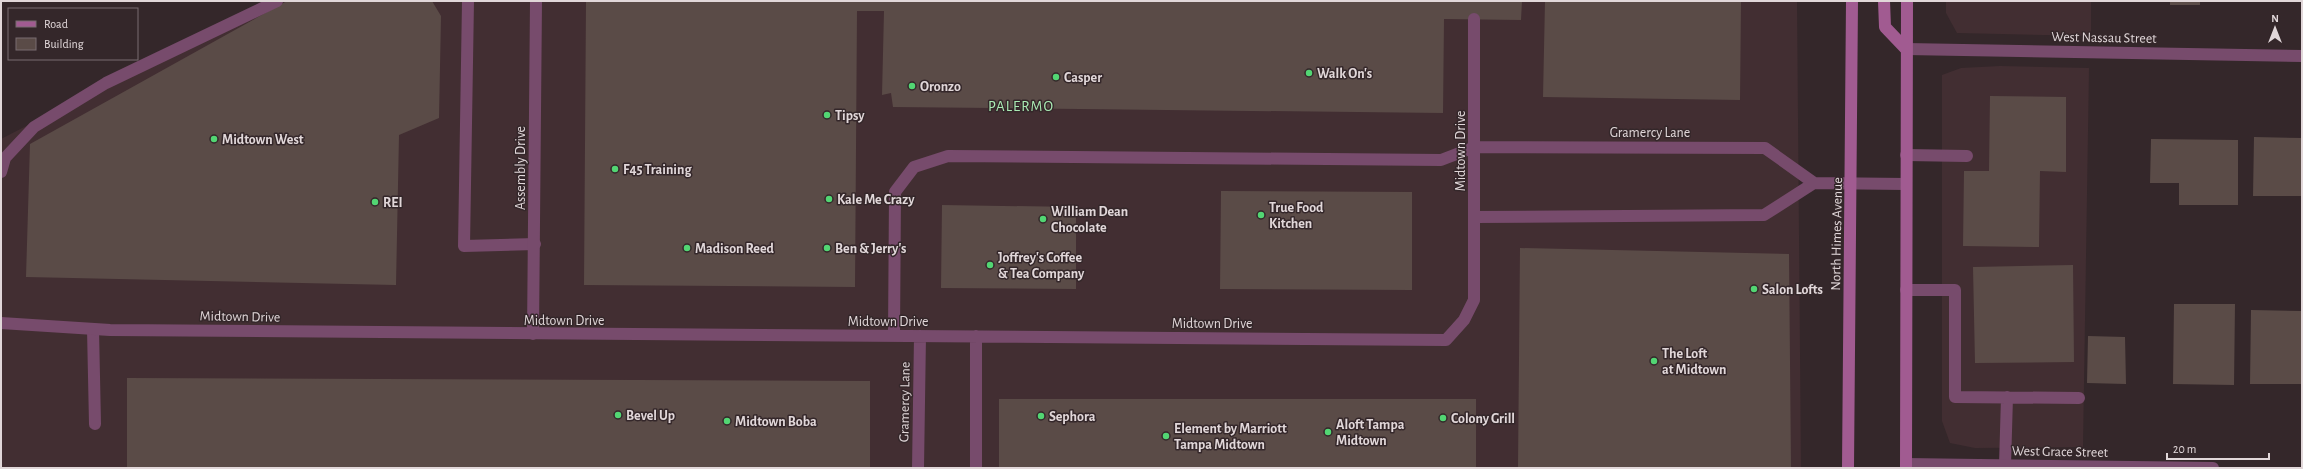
<svg xmlns="http://www.w3.org/2000/svg" width="2303" height="469" font-family="'Alegreya Sans',sans-serif">
	<style>
		.built { fill: #422e32 }
		.building { fill: #5a4b47 }
		.lines { fill: none; stroke-linecap: round; stroke-linejoin: round }
		.lane { stroke: #774b6c; stroke-width: 12 }
		.street { stroke: #774b6c; stroke-width: 12 }
		.secondary { stroke: #a15b91; stroke-width: 12 }
		.poi-dot { fill: #52d673; stroke: #34272a; stroke-width: 1.5 }
		.labels { text-anchor: middle; stroke-width: 3; stroke-linejoin: round; paint-order: stroke }
		.street-label { font-size: 14px; fill: #e1d7d9; stroke: #34272a }
		.poi-label { font-size: 14px; font-weight: bold; fill: #e1d7d9; stroke: #34272a; text-anchor: start }
		.neighbourhood-label { font-size: 15px; letter-spacing: 1px; fill: #aaebb4; stroke: #34272a }
	</style>
	<rect width="100%" height="100%" fill="#34272a"/>
	<path class="built" d="M268,1H1797L1801,468H1V139Z
		M1946,1H2091V36L1957,33L1946,13Z
		M2000,66L2089,68L2083,447L1975,448L1950,443L1942,421V75L1961,68Z"/>
	<path class="building" d="M287,1H432L441,16L439,118L399,135L396,285L26,277L30,144Z
		M586,1H1522L1521,20L1444,19L1443,113L893,107L891,93L882,95L884,11H857L855,287L584,285Z
		M1545,1H1741L1740,100L1543,97Z
		M2170,1H2200V5H2170Z
		M1990,96L2066,97V172L2040,171L2039,247L1963,246L1964,171H1989Z
		M2254,137L2302,138V196H2253Z
		M2151,139L2238,140V205H2179V183H2150Z
		M1221,191L1412,192V290L1220,289Z
		M942,205L1076,207V289L941,288Z
		M1520,248L1789,254L1791,468H1518Z
		M2073,265L2074,362L1975,363L1973,267Z
		M2174,304H2235L2234,385L2173,384Z
		M2251,310L2302,311V384H2250Z
		M2088,336L2125,337L2126,384L2087,383Z
		M127,378L870,381V468H127Z
		M999,399H1476V468H999Z"/>
	<g class="lines">
		<path class="lane" d="M468,1L464,246L535,244
			M1906,155L1967,156
			M1,172L5,158L34,127L106,83L277,1
			M1906,290H1955V397L2079,398
			M93,329L95,424
			M2005,465L2007,397"/>
		<path class="street" d="M1906,49L2302,56
			M1475,217L1764,215L1814,183L1906,184
			M1,323L110,330L1446,340L1464,320L1474,300V19
			M533,334L536,1
			M894,336L895,192L914,167L948,156L1441,160L1475,147L1765,148L1814,183
			M1906,464L2213,468
			M918,468L920,336
			M976,468V336"/>
		<path class="secondary" d="M1884,1L1885,27L1906,49
			M1848,468L1852,1
			M1906,468L1907,1"/>
	</g>
	<g class="poi-dot">
		<circle cx="1309" cy="73" r="4"/>
		<circle cx="1056" cy="77" r="4"/>
		<circle cx="912" cy="86" r="4"/>
		<circle cx="827" cy="115" r="4"/>
		<circle cx="214" cy="139" r="4"/>
		<circle cx="615" cy="169" r="4"/>
		<circle cx="829" cy="199" r="4"/>
		<circle cx="375" cy="202" r="4"/>
		<circle cx="1261" cy="215" r="4"/>
		<circle cx="1043" cy="219" r="4"/>
		<circle cx="687" cy="248" r="4"/>
		<circle cx="827" cy="248" r="4"/>
		<circle cx="990" cy="265" r="4"/>
		<circle cx="1754" cy="289" r="4"/>
		<circle cx="1654" cy="361" r="4"/>
		<circle cx="618" cy="415" r="4"/>
		<circle cx="1041" cy="416" r="4"/>
		<circle cx="1443" cy="418" r="4"/>
		<circle cx="727" cy="421" r="4"/>
		<circle cx="1328" cy="432" r="4"/>
		<circle cx="1166" cy="436" r="4"/>
	</g>
	<g class="labels">
		<g class="street-label">
			<text transform="translate(2104 37) rotate(1)" y="5">West Nassau Street</text>
			<text x="1650" y="137">Gramercy Lane</text>
			<text transform="translate(1460 151) rotate(-90)" y="5">Midtown Drive</text>
			<text transform="translate(520 168) rotate(-90)" y="5">Assembly Drive</text>
			<text transform="translate(1836 234) rotate(-89)" y="5">North Himes Avenue</text>
			<text transform="translate(240 316) rotate(1)" y="5">Midtown Drive</text>
			<text x="564" y="325">Midtown Drive</text>
			<text x="888" y="326">Midtown Drive</text>
			<text x="1212" y="328">Midtown Drive</text>
			<text transform="translate(904 402) rotate(-89)" y="5">Gramercy Lane</text>
			<text transform="translate(2060 451) rotate(1)" y="5">West Grace Street</text>
		</g>
		<g class="poi-label">
			<text x="1317" y="78">Walk On's</text>
			<text x="1064" y="82">Casper</text>
			<text x="920" y="91">Oronzo</text>
			<text x="835" y="120">Tipsy</text>
			<text x="222" y="144">Midtown West</text>
			<text x="623" y="174">F45 Training</text>
			<text x="837" y="204">Kale Me Crazy</text>
			<text x="383" y="207">REI</text>
			<text x="1269" y="212">True Food<tspan x="1269" dy="16">Kitchen</tspan></text>
			<text x="1051" y="216">William Dean<tspan x="1051" dy="16">Chocolate</tspan></text>
			<text x="695" y="253">Madison Reed</text>
			<text x="835" y="253">Ben &amp; Jerry's</text>
			<text x="998" y="262">Joffrey's Coffee<tspan x="998" dy="16">&amp; Tea Company</tspan></text>
			<text x="1762" y="294">Salon Lofts</text>
			<text x="1662" y="358">The Loft<tspan x="1662" dy="16">at Midtown</tspan></text>
			<text x="626" y="420">Bevel Up</text>
			<text x="1049" y="421">Sephora</text>
			<text x="1451" y="423">Colony Grill</text>
			<text x="735" y="426">Midtown Boba</text>
			<text x="1336" y="429">Aloft Tampa<tspan x="1336" dy="16">Midtown</tspan></text>
			<text x="1174" y="433">Element by Marriott<tspan x="1174" dy="16">Tampa Midtown</tspan></text>
		</g>
		<g class="neighbourhood-label">
			<text x="1021" y="111">PALERMO</text>
		</g>
	</g>
	<rect width="2303" height="469" fill="none" stroke="#e1d7d9" stroke-width="4"/>
	<rect x="8" y="8" width="130" height="52" fill="#34272a" stroke="#796d70"/>
	<rect x="16" y="21" width="20" height="6" fill="#a15b91" stroke="#796d70"/>
	<text x="44" y="28" font-size="12" fill="#e1d7d9">Road</text>
	<rect x="16" y="38" width="20" height="12" fill="#5a4b47" stroke="#796d70"/>
	<text x="44" y="48" font-size="12" fill="#e1d7d9">Building</text>
	<g transform="translate(2275 28)" stroke="#34272a" stroke-width="3" paint-order="stroke">
	<path d="M0-3L7 15L0 10L-7 15Z" fill="#e1d7d9"/>
	<text y="-6" font-size="11" font-weight="bold" text-anchor="middle" fill="#e1d7d9">N</text>
	</g>
	<path d="M2167 453v6h102v-6" fill="none" stroke="#e1d7d9" stroke-width="2"/>
	<text x="2173" y="453" font-size="12" fill="#e1d7d9" stroke="#34272a" stroke-width="3" paint-order="stroke">20 m</text>
</svg>
